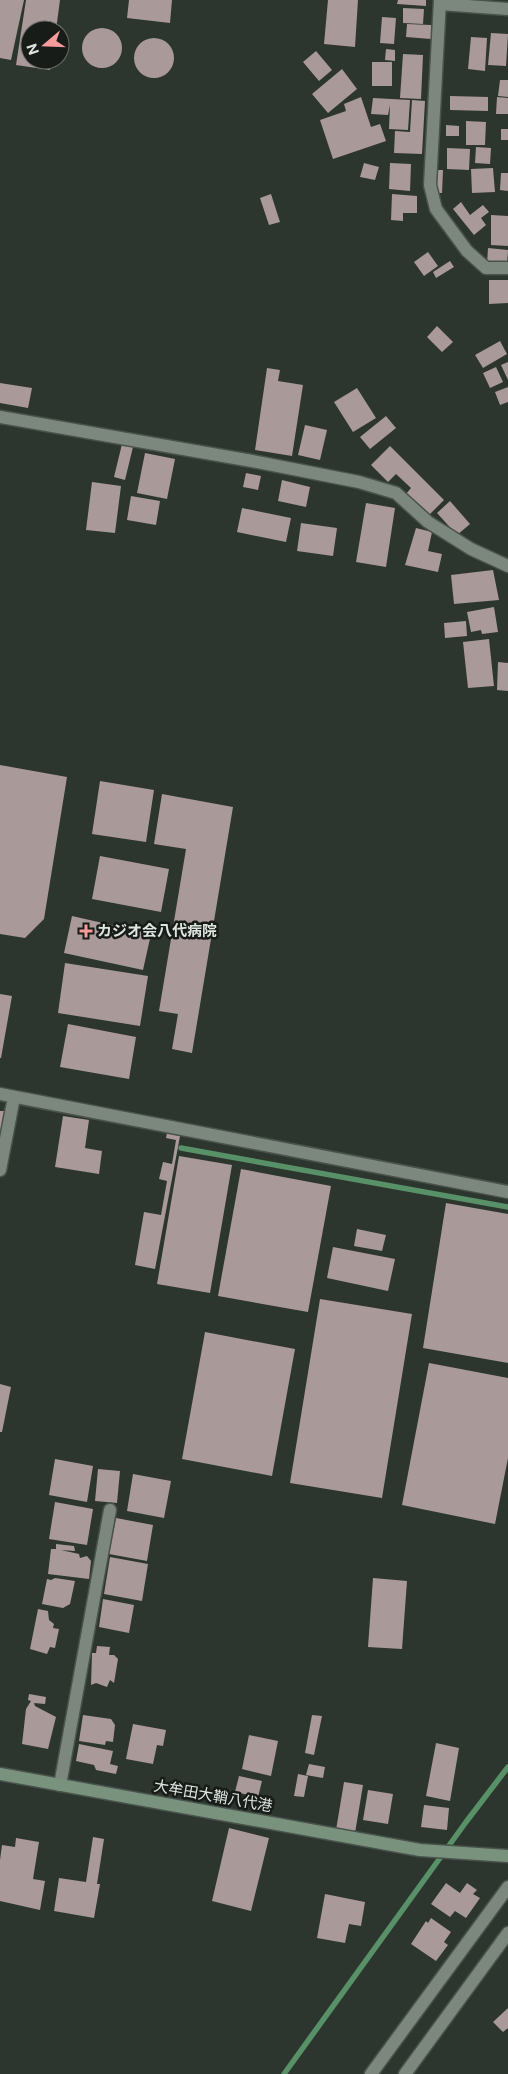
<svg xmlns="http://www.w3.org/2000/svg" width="508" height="2074" font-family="'Public Sans','Noto Sans JP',sans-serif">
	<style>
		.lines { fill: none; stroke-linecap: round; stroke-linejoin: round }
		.stream { stroke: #589168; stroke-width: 5.5 }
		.building { fill: #a99 }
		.minor-casing { stroke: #49524b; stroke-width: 15 }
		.tertiary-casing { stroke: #49524b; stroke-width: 15 }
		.secondary-casing { stroke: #49524b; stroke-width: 15 }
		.minor { stroke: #7c877e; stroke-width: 12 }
		.tertiary { stroke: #7c877e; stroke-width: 12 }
		.secondary { stroke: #78927e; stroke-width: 12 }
		.poi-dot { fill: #f59b9c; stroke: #181c19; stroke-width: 2 }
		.labels { text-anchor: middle; stroke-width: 5; stroke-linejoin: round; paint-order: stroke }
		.poi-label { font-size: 15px; font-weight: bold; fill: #dfe6e0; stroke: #181c19; text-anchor: start }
		.street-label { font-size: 15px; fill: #dfe6e0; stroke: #181c19 }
	</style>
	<rect width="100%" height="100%" fill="#2c362e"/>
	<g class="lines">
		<path class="stream" d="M181,1148L508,1207
			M284,2074L466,1822L508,1767"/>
	</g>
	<path class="building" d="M0,0H24L11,60L0,58Z
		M26,0H60L56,30H30V60H51L50,70L16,65Z
		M129,0H172L170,23L127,18Z
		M328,0H358L355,47L324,44Z
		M398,0H426V6L397,4Z
		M403,8L424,9L423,24L403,23Z
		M382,17L396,18L394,44L380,43Z
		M407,24L431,25V39L406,37Z
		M82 48a20 20 0 1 1 40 0a20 20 0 1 1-40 0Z
		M491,33L508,34L506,66L488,65Z
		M471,37L487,38L485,71L468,69Z
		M134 58a20 20 0 1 1 40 0a20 20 0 1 1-40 0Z
		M386,49L395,50V61L385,60Z
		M316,51L332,70L319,81L303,62Z
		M403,54L423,55L421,99L400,98Z
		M372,62H392V86H372Z
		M342,69L357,89L328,113L312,94Z
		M500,80H508V97L498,96Z
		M450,96L488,97V111L450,110Z
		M361,97L371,127L380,124L386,141L333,159L320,120L346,111L344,104Z
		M497,97L508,98V114H496Z
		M373,98L410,100L408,130L389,129L390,105L388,115L371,114Z
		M412,100L425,101L422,154L394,153L395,131L410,132Z
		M466,121L486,122L485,145H466Z
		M446,125L459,126V136H446Z
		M501,129H508V140H501Z
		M476,147L491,148L490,164L475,163Z
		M447,148L470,149L469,170L447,169Z
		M364,163L379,167L375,180L360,177Z
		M390,163L411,164L410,191L389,189Z
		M493,168L495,192L472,193L471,169Z
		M437,170H443L442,193H436Z
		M501,173H508V191L500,190Z
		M271,194L280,222L269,225L260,198Z
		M392,194L417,196V213H403V221L391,220Z
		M461,202L470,215L483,205L489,212L481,218L486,225L474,235L453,209Z
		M491,215L508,216V246L491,245Z
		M488,248L508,250L507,266L487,264Z
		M428,252L438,266L424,276L414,262Z
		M450,261L454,267L436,278L433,272Z
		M489,280H508V303L489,304Z
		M437,326L453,342L442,352L427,337Z
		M500,341L507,354L483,368L475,355Z
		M508,362V380L501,365Z
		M496,367L503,382L490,388L483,373Z
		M267,368L280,370L278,381L303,385L292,456L255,450Z
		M0,383L32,388L28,408L0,403Z
		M508,387V402L500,405L495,392Z
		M357,388L376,418L353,432L334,402Z
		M386,416L396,428L370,449L360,437Z
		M305,425L327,430L320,460L298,455Z
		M122,444L133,447L125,480L114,477Z
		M390,446L444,500L428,516L406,494L411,488L396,474L388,482L371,465Z
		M145,453L175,459L167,499L137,493Z
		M246,473L261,476L258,490L243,487Z
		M282,480L310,487L306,507L278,501Z
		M92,482L121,486L115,533L86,530Z
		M131,496L160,501L156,525L127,520Z
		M450,501L470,524L457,535L437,513Z
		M366,503L395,508L386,567L356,562Z
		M242,508L291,518L286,542L237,532Z
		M301,523L337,528L333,556L297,551Z
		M416,528L432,532L428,551L442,554L438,572L405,565Z
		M493,570L499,600L454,604L451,575Z
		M494,607L498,632L482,634L481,630L471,632L467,612Z
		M466,621L467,636L445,638L444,623Z
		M489,639L494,686L468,688L463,642Z
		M498,662L508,663V691L497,690Z
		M0,765L67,777L44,919L25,938L0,934Z
		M100,781L154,790L146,842L92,834Z
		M162,794L233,807L192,1053L172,1049L178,1014L159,1011L186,849L154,844Z
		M100,856L169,869L161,912L92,899Z
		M72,916L151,934L143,970L64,953Z
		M65,963L148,976L140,1026L58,1013Z
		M0,994L12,996L1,1058H0Z
		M68,1024L136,1037L129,1079L60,1067Z
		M0,1111H5L1,1143L0,1142Z
		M63,1116L89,1120L85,1148L102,1151L99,1174L55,1167Z
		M168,1128L181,1131L155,1269L135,1265L144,1212L161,1215L167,1181L159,1179L163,1162L172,1164L176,1140L166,1138Z
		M179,1156L232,1165L210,1293L157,1284Z
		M241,1169L331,1186L308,1312L218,1296Z
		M446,1203L508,1214V1363L423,1348Z
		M357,1229L386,1235L382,1251L354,1246Z
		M333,1247L395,1259L388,1291L327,1278Z
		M320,1299L412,1314L382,1498L290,1483Z
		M205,1332L295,1349L272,1476L182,1459Z
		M429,1363L508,1378V1458L495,1524L402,1505Z
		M0,1384L11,1387L2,1432H0Z
		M55,1459L93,1466L87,1502L49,1495Z
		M98,1469L120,1471L117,1503L95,1501Z
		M133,1474L171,1481L164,1518L127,1511Z
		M55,1502L93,1509L87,1545L49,1539Z
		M116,1518L153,1525L147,1561L109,1554Z
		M56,1544L74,1546L75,1551L61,1550L79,1554L80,1558L87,1556L91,1561L89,1579L48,1574L51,1549H56Z
		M110,1557L148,1564L142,1601L104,1594Z
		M55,1578L75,1581L70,1604L63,1608L42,1604L47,1579L51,1580Z
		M373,1578L407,1581L402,1649L368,1647Z
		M103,1599L134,1605L129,1633L99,1627Z
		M38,1609L48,1611L49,1620L54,1624L53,1628L59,1629L55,1648L50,1647L47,1654L30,1649Z
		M97,1646L110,1647L109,1655H114L118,1659L114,1683L110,1680L107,1687L96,1683L91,1685L92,1653H96Z
		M29,1694L46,1697L45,1704L34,1703L35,1706L56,1717L48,1749L22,1744L26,1709L31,1701L28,1700Z
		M83,1715L111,1719L115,1725L113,1742L106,1741L105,1745L79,1741Z
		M312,1715L322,1716L314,1755L305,1753Z
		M133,1724L166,1730L163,1746L157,1745L153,1764L126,1759Z
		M249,1735L278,1741L271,1776L242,1769Z
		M436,1743L459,1748L450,1801L426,1796Z
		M79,1744L113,1751L110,1764L118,1766L116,1774L96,1770L94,1765L76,1761Z
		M309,1764L325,1767L323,1778L306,1775Z
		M298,1774L308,1776L304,1797L294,1796Z
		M239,1776L262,1781L258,1797L235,1792Z
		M344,1782L363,1785L355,1833L336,1830Z
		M368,1790L393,1794L388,1824L363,1820Z
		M424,1805L449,1808L447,1830L421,1827Z
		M229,1828L269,1838L251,1911L212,1901Z
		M93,1837L104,1839L97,1884H100L94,1918L54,1911L59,1878L86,1882Z
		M16,1838L39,1842L33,1879L45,1881L40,1910L0,1901V1860L2,1845L15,1847Z
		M446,1883L460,1893L467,1883L477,1890L473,1894L480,1898L466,1918L455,1911L450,1917L431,1904Z
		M325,1894L365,1902L361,1926L349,1924L345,1943L317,1938Z
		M431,1918L451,1932L444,1942L448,1945L436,1961L411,1944L426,1921L428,1923Z
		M508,2008V2028L503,2032L493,2022Z"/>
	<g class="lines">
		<g class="minor-casing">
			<path id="minor" d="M440,0L430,185L436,209L467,251L486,268H508
				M440,4L508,9
				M0,417L252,461L359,482L396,493L428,522L471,549L508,566
				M0,1094L508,1192
				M0,1170L14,1097
				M60,1785L110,1510"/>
		</g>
		<g class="tertiary-casing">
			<path id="tertiary" d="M371,2074L508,1887
				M405,2074L508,1933"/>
		</g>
		<g class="secondary-casing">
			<path id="secondary" d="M0,1774L420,1850L508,1856"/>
		</g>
		<use href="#minor" class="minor"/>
		<use href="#tertiary" class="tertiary"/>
		<use href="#secondary" class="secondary"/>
	</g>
	<path class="poi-dot" d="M83.5 923.5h5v5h5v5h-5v5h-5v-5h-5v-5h5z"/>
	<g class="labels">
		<g class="poi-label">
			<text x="97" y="936">カジオ会八代病院</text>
		</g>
		<g class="street-label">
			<text transform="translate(213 1796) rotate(10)" y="5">大牟田大鞘八代港</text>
		</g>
	</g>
	<g transform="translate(45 45) rotate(251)"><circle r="24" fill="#181c19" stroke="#686d69"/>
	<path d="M0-4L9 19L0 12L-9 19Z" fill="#f59b9c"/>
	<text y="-8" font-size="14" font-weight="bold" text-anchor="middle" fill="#dfe6e0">N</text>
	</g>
</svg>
